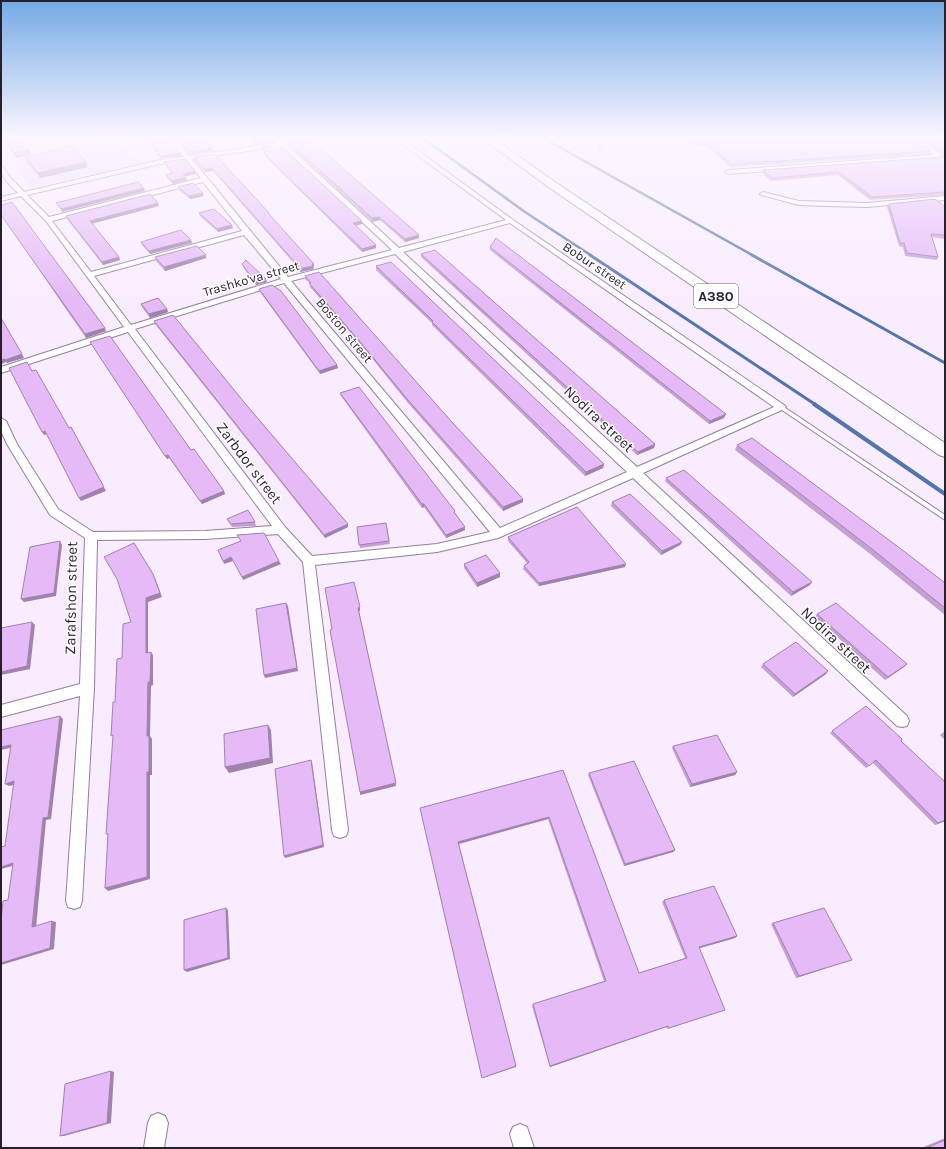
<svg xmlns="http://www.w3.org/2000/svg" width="946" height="1149" font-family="Karla,sans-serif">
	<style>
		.education { fill: #e7e0f5 }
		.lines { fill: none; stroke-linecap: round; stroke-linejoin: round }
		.stream-far2 { stroke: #5375aa; stroke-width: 2.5 }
		.stream-far1 { stroke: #5375aa; stroke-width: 3 }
		.stream { stroke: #5375aa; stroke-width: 4 }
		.service-casing { stroke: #927f9b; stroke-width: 2 }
		.minor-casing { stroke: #927f9b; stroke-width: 2 }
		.trunk-casing { stroke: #927f9b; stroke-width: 2 }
		.service { fill: #fff; fill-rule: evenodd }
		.minor { fill: #fff; fill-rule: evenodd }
		.trunk { fill: #fff; fill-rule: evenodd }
		.wall { fill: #c5a0d4 }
		.shaded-wall { fill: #a082ad }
		.building { fill: #e5baf7; stroke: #a082ad }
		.labels { text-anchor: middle; stroke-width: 3; stroke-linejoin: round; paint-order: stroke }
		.far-street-label { font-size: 13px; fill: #271f2a; stroke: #fff }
		.shield { fill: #fff; stroke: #68626a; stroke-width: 1 }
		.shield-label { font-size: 14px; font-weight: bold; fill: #271f2a }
		.street-label { font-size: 15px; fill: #271f2a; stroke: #fff }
	</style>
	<rect width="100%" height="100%" fill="#f9ecff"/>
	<path class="education" d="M106,139H118L141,163L29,188L13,160Z"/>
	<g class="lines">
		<path class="stream-far2" d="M424,139L525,212L592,256
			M545,139L754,256"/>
		<path class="stream-far1" d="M590,255L816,405
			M752,255L945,363"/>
		<path class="stream" d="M814,404L945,494"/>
		<g class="service-casing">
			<path id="service" d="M598,139H600L603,149L600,148Z
				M781,405L945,515V520L779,408V406Z"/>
		</g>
		<g class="minor-casing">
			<path id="minor" d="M170,139H176L189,156L278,143L274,139H280L284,142L298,139H310L287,145L399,248L506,220L395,139H402L513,220L784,405L786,407L784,409L643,473L907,716L909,721L907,726L902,727L897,726L633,478L498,538L437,552L315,565L348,830L346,836L340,838L334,836L332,830L303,562L278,534L205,539L97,540L94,688L82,901L80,907L74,909L68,907L66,901L80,696L1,717V705L80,684L85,538L50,515L7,444L1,431V418L6,421L17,444L58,509L93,532L205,531L272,526L128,332L1,373V367L124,327L46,221L21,196L1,201V197L18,193C10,185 1,178 1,166L3,167L10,177L24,192L160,160L184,157ZM281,146L392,250L288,277L192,159ZM186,160L201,178L49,217L27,195L160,164ZM203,182L242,231L91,272L52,221ZM510,223L774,407L637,467L403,252ZM244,235L281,279L131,325L94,276ZM395,254L627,472L500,528L291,281ZM284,283L490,532L437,544L312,556L285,527L135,329Z
				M910,139H917L943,156L940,158L728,174L725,172L728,170L934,155Z
				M763,192L799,201L867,203L945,196V200L867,207L826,206L799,205L761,195L760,194Z
				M158,1113L165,1116L168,1123L164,1148H144L148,1123L151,1116Z
				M520,1124L527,1127L534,1148H514L510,1134L513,1127Z"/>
		</g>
		<g class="trunk-casing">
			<path id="trunk" d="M483,139H494L555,182L945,443V457L939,455L547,186Z"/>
		</g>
		<use href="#service" class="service"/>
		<use href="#minor" class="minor"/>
		<use href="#trunk" class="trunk"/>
	</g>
	<path class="wall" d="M2,139H20L31,154L17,158Z
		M146,139H169L180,153L181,156L160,158Z
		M178,139H204L213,151L190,154Z
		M250,139H274L275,142L256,145Z
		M685,139H914L931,151L930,154L730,167L706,145L693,146Z
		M919,139H945V195L870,200L838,175L771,181L762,173L763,170L941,157L943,156Z
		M290,143L419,238L405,242L380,220L372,222L290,146Z
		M261,147L362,224L356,226L376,245V248L362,252L274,165L264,155V152L262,150Z
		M215,154L269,213L270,216L314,267H313L314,269L300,272L299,269L213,171L205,172L195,160L194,157Z
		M25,157L88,167L40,178L27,162Z
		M164,162L196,174L185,176L187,180L173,184L167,178L166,175L172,173L165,165Z
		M178,187L204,196L190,199L179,190Z
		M889,204L945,207V239L932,237L938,257L937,260L905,256L903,247L899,246L887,207Z
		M1,205L106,331L86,338L1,215Z
		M159,206L92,223L119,257L120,260L103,265L67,219L66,216Z
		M199,213L233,228L218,232L200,216Z
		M191,240L192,243L150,254L142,245L141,242Z
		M490,247L724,418L709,424L490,250Z
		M421,254L655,444L654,448L637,455L421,257Z
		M206,255V258L165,271L156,261L155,257Z
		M242,264L267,282L256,285L243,267Z
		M376,266L604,464L603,468L585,476L432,325V323L376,270Z
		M305,276L451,421L523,499V502L503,511L408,403L362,346L310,287V283L305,279Z
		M259,289L337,365L338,368L320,374L260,292Z
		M141,304L167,309L168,312L150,318L142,307Z
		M154,321L248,407L348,524V527L325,538L155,324Z
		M90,342L191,450L224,491L225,494L202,504L169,458L167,459Z
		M340,393L455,511V514L465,527V530L446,538L424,507L422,508L341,396Z
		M737,445L945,583V615L869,553L735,450Z
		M666,478L810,585L791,596L665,481Z
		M612,502L682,542L680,545L661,555L611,506Z
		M227,519L255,522L256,526L232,527Z
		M386,523L390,544L360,548L357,527Z
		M508,537L625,567L539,586L523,569L524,566L527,563L508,541Z
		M464,564L500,577L477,587L464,568Z
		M817,614L904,667L885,680L815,617Z
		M763,664L826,674L793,697L761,667Z
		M832,731L901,741L945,821L935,825L873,763L866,768L830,733Z
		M945,731V740L940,735Z
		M673,746L737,772L735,775L690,787L672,748Z
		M563,770L639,973L685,958L662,902L664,900L737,936L735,938L699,948L725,1010L667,1029L666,1027L550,1067L532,1006L533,1004L604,981L548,819L459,844L516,1066L482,1078L420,808Z
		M589,773L675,850L673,852L624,866L588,775Z
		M773,923L848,961L796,978L771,924Z
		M945,1138V1148H921Z"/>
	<path class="shaded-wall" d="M274,139L275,142L256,145L255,142Z
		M284,139H293L284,140Z
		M212,148L213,151L190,154L189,152Z
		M29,150L31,154L17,158L14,153Z
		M180,153L181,156L160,158V156Z
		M86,162L88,167L40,178L38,173Z
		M212,168L213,171L205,172L204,169Z
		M195,171L196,174L183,177V174Z
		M186,177L187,180L173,184L172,181Z
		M144,188L145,191L62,212L61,209Z
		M203,193L204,196L190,199L189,196Z
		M158,203L159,206L91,224L90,221Z
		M379,217L380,220L372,222V218Z
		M362,221V224L353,226V223Z
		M232,225L233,228L218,232L217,229Z
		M419,235V238L405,242V239Z
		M191,240L192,243L150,254L149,251Z
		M376,245V248L362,252V249Z
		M206,255V258L165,271L164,267Z
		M119,257L120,260L103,265L102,262Z
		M314,264V267H313L314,269L300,272L299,269Z
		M266,279L267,282L256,285L255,282Z
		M167,309L168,312L150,318L149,314Z
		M105,328L106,331L86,338L85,334Z
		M22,354L24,358L7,363L6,362L2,364L1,362V360Z
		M337,365L338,368L320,374L319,371Z
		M726,414L724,418L709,424L710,421Z
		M71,427L106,491L81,501L79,498Z
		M45,431L47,434L44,435L42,432Z
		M655,444L654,448L637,455L638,452Z
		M168,455L169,458L167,459L165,456Z
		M604,464L603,468L585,476L586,472Z
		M224,491L225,494L202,504L200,501Z
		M523,499V502L503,511V507Z
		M422,504H424V507L422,508Z
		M348,524V527L325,538L324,535Z
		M465,527V530L446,538V535Z
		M60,541L62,545L56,596L24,602L21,599Z
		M682,542L680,545L661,555L662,551Z
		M231,557L233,561L224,564L223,561Z
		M279,561L281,564L243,580L242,577Z
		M626,564L625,567L539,586V583Z
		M500,573V577L477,587V583Z
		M153,574L155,578L162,597L148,602V656L146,653V598Z
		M812,582L810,585L791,596L793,592Z
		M286,603L288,606L298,671L265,678L264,675Z
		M360,607V611H359L396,786L360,795V792L358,608Z
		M32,622L35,625L30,669L1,675V672Z
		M151,652L153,655V685L151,686L150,736L152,739V775H150V879L108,891L105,888L148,682Z
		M907,664L904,667L885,680L888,677Z
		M828,671L826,674L793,697L795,694Z
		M60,716L63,719L51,819L46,820L36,928L32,927L43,818Z
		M268,725L271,730L273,763L229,773L225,767Z
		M11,745L14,747L1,750V747Z
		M311,760L312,762L324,847L285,858L284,856Z
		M737,772L735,775L690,787L692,784Z
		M14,781L18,784L9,786L5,784Z
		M549,817L548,819L458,844V842Z
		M945,820V821L935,825L938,823Z
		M675,850L673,852L624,866L625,864Z
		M13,863L16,865L1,869V867Z
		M226,908L228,910L230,959L187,972L184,970Z
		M52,921L56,922L54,949L1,965V963Z
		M737,936L735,938L697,949L699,947Z
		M852,960L848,961L796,978L799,976Z
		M668,1026L666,1027L550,1067V1066Z
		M516,1066V1067L482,1078Z
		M111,1071L114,1072L111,1123L64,1136H60Z"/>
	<path class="building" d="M3,139H20L29,150L14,153Z
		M147,139H169L180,153L160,156Z
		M179,139H204L212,148L189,152Z
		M253,139H274L255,142Z
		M305,139H308L313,142L419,235L405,239L379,217L372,218L290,143Z
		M689,139H914L931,151L731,164L707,142L693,143Z
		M925,139H945V153Z
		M280,145L362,221L353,223L376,245L362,249L273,163L264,152H266L261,147Z
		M72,146L86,162L38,173L25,157Z
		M215,154L269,213H268L314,264H312L313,266L299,269V267L212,168L204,169L194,157Z
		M945,154V192L872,197L839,172L772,178L763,170L941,157Z
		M185,159L195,171L183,174L186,177L172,181L166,175L173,173L164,162Z
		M138,182L144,188L61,209L56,203Z
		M193,183L203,193L189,196L178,187Z
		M150,194L158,203L90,221L119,257L102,262L66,216Z
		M935,199L944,206L945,207V235L931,234L938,257L907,253L904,243H900L889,204Z
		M12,202L105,328L85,334L1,215V205Z
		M214,209L232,225L217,229L199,213Z
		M181,230L191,240L149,251L141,242Z
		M496,238L726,414L710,421L490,247Z
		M197,246L206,255L164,267L155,257Z
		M435,250L655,444L638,452L421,254Z
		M246,260L266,279L255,282L242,264Z
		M391,262L604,464L586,472L432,322L433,321L376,266Z
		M319,272L451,421L523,499L503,507L408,400L361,343L309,283H311L305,276Z
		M272,285L281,291L337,365L319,371L259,289Z
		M158,298L167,309L149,314L141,304Z
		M173,315L248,407L348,524L324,535L154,321Z
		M1,318L22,354L5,360V359L1,360Z
		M110,336L191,450L194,449L224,491L200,501L168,455L165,456L90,342Z
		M27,362L32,371L36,370L69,428L71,427L104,487L79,498L45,431L42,432L9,368Z
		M359,387L455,511L454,512L465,527L446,535L424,504H422L340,393Z
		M752,438L905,552L945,583V608L872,549L737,445Z
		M684,470L812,582L793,592L666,478Z
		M630,494L682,542L662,551L612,502Z
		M577,507L626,564L539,583L524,566L529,562L508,537Z
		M248,510L255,522L231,524L227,519Z
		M386,523L389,541L359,545L357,527Z
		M264,533L279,561L242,577L231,557L223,561L218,550L241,541L237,535Z
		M60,541L54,593L21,599L30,547Z
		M134,543L153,574L160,593L146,598V653L151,652L150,682H148L147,736H149V772H147V877L105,888L108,834H106L113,735L111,736L113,702H115L117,659L122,658L123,624L131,622L117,579L104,557Z
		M486,555L500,573L477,583L464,564Z
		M354,582L360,607L358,608L396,783L360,792L330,630L332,629L325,588Z
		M286,603L297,668L264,675L256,609Z
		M836,603L907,664L888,677L817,614Z
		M32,622L27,666L1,672V628Z
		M796,642L828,671L795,694L763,664Z
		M866,706L902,739L901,741L945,782V820L938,823L876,760L869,766L832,731Z
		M60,716L48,817L43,818L32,927L52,921L50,948L1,963V921L3,901L8,900L13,863L1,867V847L5,846L14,781L5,784L11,745L1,747V730Z
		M268,725L270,758L225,767L224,734Z
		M717,735L737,772L692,784L673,746Z
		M311,760L323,845L284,856L275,769Z
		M634,761L675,850L625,864L589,773Z
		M563,770L639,973L687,958L664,900L714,886L737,936L699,947L725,1010L669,1028L668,1026L550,1066L533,1004L606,981L549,817L458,842L516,1066L482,1078L420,808Z
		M226,908L228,958L184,970V920Z
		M824,908L852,960L799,976L773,923Z
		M111,1071L107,1123L60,1136L65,1084Z
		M945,1140V1148H926Z"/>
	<linearGradient id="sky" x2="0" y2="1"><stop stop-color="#74aae5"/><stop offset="0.46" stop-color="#fcf6ff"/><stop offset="1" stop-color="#fcf6ff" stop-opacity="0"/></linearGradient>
	<rect width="946" height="300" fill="url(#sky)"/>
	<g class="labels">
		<g class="far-street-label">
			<text transform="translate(595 265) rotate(34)" y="5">Bobur street</text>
			<text transform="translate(251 278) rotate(-16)" y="5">Trashko'va street</text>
			<text transform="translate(345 330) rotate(50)" y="5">Boston street</text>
		</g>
		<rect class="shield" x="694" y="284" width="44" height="24" rx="3"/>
		<g class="shield-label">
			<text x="716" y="301">A380</text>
		</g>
		<g class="street-label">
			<text transform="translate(599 419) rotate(43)" y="5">Nodira street</text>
			<text transform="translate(249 463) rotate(53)" y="5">Zarbdor street</text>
			<text transform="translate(71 598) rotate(-89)" y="5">Zarafshon street</text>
			<text transform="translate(836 640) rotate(43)" y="5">Nodira street</text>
		</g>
	</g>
	<rect width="946" height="1149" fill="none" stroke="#271f2a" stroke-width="4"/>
</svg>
